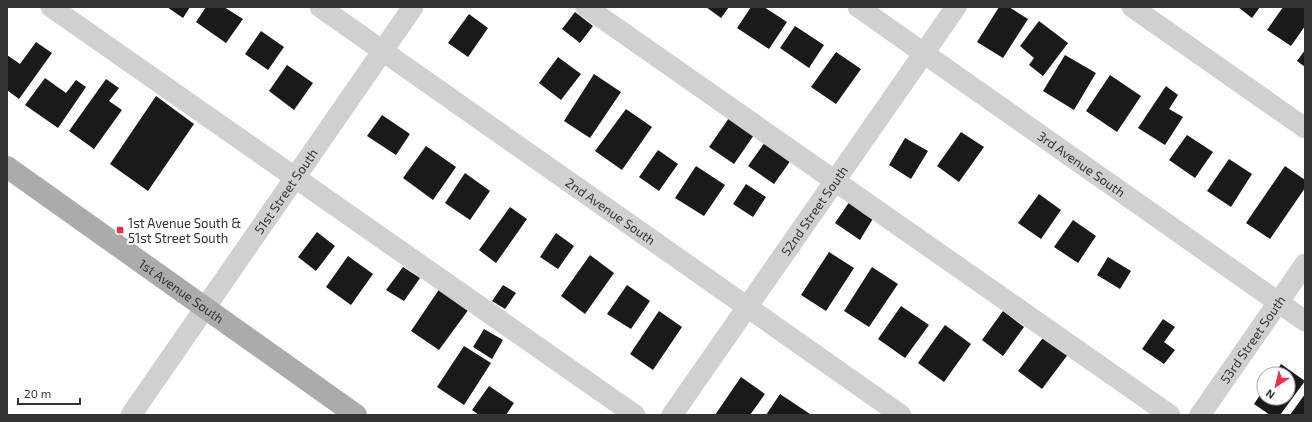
<svg xmlns="http://www.w3.org/2000/svg" width="1312" height="422" font-family="'Exo 2',sans-serif">
	<style>
		.building { fill: #1a1a1a }
		.lines { fill: none; stroke-linecap: round; stroke-linejoin: round }
		.minor { stroke: #d0d0d0; stroke-width: 21 }
		.major { stroke: #ababab; stroke-width: 22 }
		.poi-dot { fill: #f32c47; stroke: #fff; stroke-width: 1.5 }
		.labels { text-anchor: middle; stroke-width: 4; stroke-linejoin: round; paint-order: stroke }
		.street-label { font-size: 13px; fill: #333; stroke: #fff }
		.poi-label { font-size: 13px; fill: #333; stroke: #fff; text-anchor: start }
	</style>
	<rect width="100%" height="100%" fill="#fff"/>
	<path class="building" d="M167,7H190L183,18Z
		M206,7H224L243,19L226,43L196,22Z
		M706,7H729L721,18Z
		M751,7H764L787,22L769,49L737,28Z
		M999,7H1009L1028,19L1003,58L977,42Z
		M1238,7H1260L1252,18Z
		M1283,7H1305V26L1291,46L1267,30Z
		M575,12L593,26L580,43L562,29Z
		M469,14L488,28L468,57L448,43Z
		M1039,21L1068,43L1043,76L1029,65L1034,58L1020,46Z
		M795,26L824,45L809,68L780,48Z
		M261,31L284,47L268,70L245,54Z
		M36,42L52,53L19,99L7,90V55L20,64Z
		M1305,50V67L1297,61Z
		M836,52L861,69L836,104L811,87Z
		M1065,55L1096,73L1074,110L1043,91Z
		M558,57L581,74L561,100L539,83Z
		M287,65L313,83L294,110L269,91Z
		M594,74L621,92L590,138L564,121Z
		M1110,75L1141,96L1117,132L1086,111Z
		M45,78L66,93L76,80L86,87L58,128L25,105Z
		M106,79L119,88L109,101L122,110L94,149L69,131Z
		M1166,86L1178,95L1169,109L1183,117L1165,145L1138,128Z
		M156,96L194,124L148,191L110,164Z
		M626,109L652,127L622,170L595,151Z
		M382,115L410,134L396,155L367,136Z
		M729,118L754,135L734,164L709,147Z
		M961,132L984,147L959,182L937,166Z
		M1187,135L1213,152L1195,178L1169,160Z
		M905,138L928,151L911,179L889,165Z
		M765,142L791,160L774,184L748,166Z
		M426,146L456,167L433,200L403,178Z
		M658,150L678,164L659,191L639,177Z
		M1229,159L1252,174L1231,207L1207,191Z
		M696,166L725,185L704,216L675,198Z
		M1285,166L1305,180V188L1270,239L1246,223Z
		M465,173L490,191L470,220L445,203Z
		M746,184L766,197L753,217L733,204Z
		M1039,194L1061,210L1041,239L1018,223Z
		M850,201L874,217L860,240L835,223Z
		M510,207L527,219L496,263L479,250Z
		M1073,220L1096,236L1078,263L1054,247Z
		M317,232L335,246L316,271L298,257Z
		M556,233L574,246L558,269L540,257Z
		M829,252L854,268L826,311L801,295Z
		M590,255L614,273L585,314L561,296Z
		M348,256L373,274L351,305L326,287Z
		M1108,257L1131,271L1120,289L1097,275Z
		M403,267L420,278L404,301L386,290Z
		M872,267L898,284L869,327L844,311Z
		M503,285L516,293L505,309L492,301Z
		M627,285L650,301L631,329L607,314Z
		M440,288L469,309L439,350L411,331Z
		M901,306L929,325L905,358L878,339Z
		M659,311L682,327L653,370L630,354Z
		M1003,311L1024,327L1003,356L982,340Z
		M1163,319L1175,327L1164,342L1175,350L1164,364L1142,349Z
		M945,325L971,344L944,382L918,363Z
		M484,329L503,340L492,359L473,347Z
		M1045,335L1069,353L1042,389L1018,371Z
		M464,346L491,363L464,405L437,387Z
		M1281,364L1305,381L1280,415H1270L1254,404L1264,389V398H1288V374H1275Z
		M741,377L765,394L750,415H715Z
		M489,386L514,403L506,415H479L472,410Z
		M780,394L810,414L809,415H766Z
		M1305,394V415H1290Z"/>
	<g class="lines">
		<g class="minor">
			<path d="M51,7L635,415"/>
			<path id="s1" d="M320,7L901,415"/>
			<path d="M586,7L1170,415"/>
			<path id="s2" d="M858,7L1305,321"/>
			<path d="M1132,7L1305,128"/>
			<path id="s3" d="M131,415L413,7"/>
			<path id="s4" d="M672,415L956,7"/>
			<path id="s5" d="M1200,415L1305,264"/>
		</g>
		<path class="major" id="s6" d="M7,167L356,415"/>
	</g>
	<rect class="poi-dot" x="116" y="226" width="8" height="8" rx="2"/>
	<g class="labels">
		<g class="street-label">
			<text dy="5" stroke="none"><textPath href="#s2" startOffset="273">3rd Avenue South</textPath></text>
			<text dy="5" stroke="none"><textPath href="#s3" startOffset="272">51st Street South</textPath></text>
			<text dy="5" stroke="none"><textPath href="#s1" startOffset="355">2nd Avenue South</textPath></text>
			<text dy="5" stroke="none"><textPath href="#s4" startOffset="249">52nd Street South</textPath></text>
			<text dy="5" stroke="none"><textPath href="#s6" startOffset="214">1st Avenue South</textPath></text>
			<text dy="5" stroke="none"><textPath href="#s5" startOffset="92">53rd Street South</textPath></text>
		</g>
		<g class="poi-label">
			<text x="128" y="228">1st Avenue South &amp;<tspan x="128" dy="15">51st Street South</tspan></text>
		</g>
	</g>
	<rect width="1312" height="422" fill="none" stroke="#333333" stroke-width="16"/>
	<g transform="translate(1276 386) rotate(215)"><circle r="19" fill="#ffffff" stroke="#adadad"/>
	<path d="M0-3L7 15L0 10L-7 15Z" fill="#f32c47"/>
	<text y="-6" font-size="11" font-weight="bold" text-anchor="middle" fill="#333333">N</text>
	</g>
	<path d="M18 398v6h62v-6" fill="none" stroke="#333333" stroke-width="2"/>
	<text x="24" y="398" font-size="12" fill="#333333" stroke="#ffffff" stroke-width="3" paint-order="stroke">20 m</text>
</svg>
